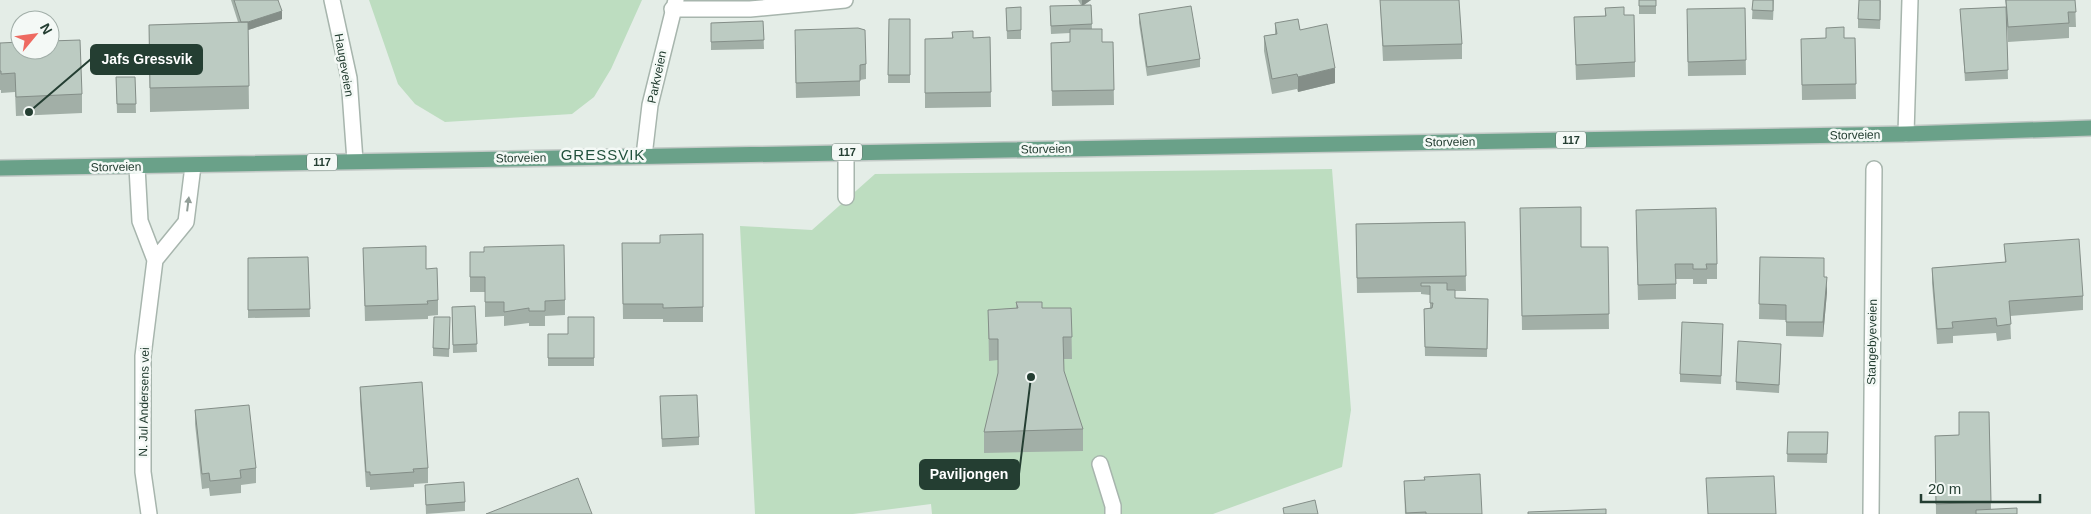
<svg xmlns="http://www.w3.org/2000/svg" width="2091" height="514" font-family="Helvetica,sans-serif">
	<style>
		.green { fill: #bdddc0 }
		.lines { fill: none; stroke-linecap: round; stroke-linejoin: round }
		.lane-casing { stroke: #a7b5ad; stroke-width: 18 }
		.street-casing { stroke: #a7b5ad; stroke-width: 18 }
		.primary-casing { stroke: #c2c9c6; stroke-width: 18 }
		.lane { stroke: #fff; stroke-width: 15 }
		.street { stroke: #fff; stroke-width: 15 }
		.primary { stroke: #6aa189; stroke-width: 15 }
		.wall { fill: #a2afa7 }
		.shaded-wall { fill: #848e88 }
		.building { fill: #bccbc2; stroke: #848e88 }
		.oneway { fill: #929e98 }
		.labels { text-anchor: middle; stroke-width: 5; stroke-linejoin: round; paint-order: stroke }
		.shield { fill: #f4f9f6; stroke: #62766d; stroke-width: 1 }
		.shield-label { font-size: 11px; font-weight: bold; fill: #243e32 }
		.street-label { font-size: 12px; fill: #243e32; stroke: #f4f9f6 }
		.quarter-label { font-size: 15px; letter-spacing: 1px; fill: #20503b; stroke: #f4f9f6 }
		.leader { fill: none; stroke: #243e32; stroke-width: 2 }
		.callout-dot { fill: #243e32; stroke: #f4f9f6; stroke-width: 2 }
		.callout { fill: #243e32; stroke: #243e32; stroke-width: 2 }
		.callout-label { font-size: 14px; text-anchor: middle; font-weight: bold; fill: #fff }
	</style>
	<rect width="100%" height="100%" fill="#e4ede7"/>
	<path class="green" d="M369,0H642L611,69L594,97L572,114L445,122L415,104L398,84Z
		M1332,169L1351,410L1342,467L1213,514H932L931,504L853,514H755L740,226L812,230L875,174Z"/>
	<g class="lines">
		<g class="lane-casing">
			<path id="lane" d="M672,9H750L845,0
				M846,197V152"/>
		</g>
		<g class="street-casing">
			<path id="street" d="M332,0L349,78L355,161
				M1906,134L1910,0
				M644,156L650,105L676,0
				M137,167L140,221L155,260L143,356V472L149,514
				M155,260L186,222L193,166
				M1100,464L1113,506V514
				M1871,514L1874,169"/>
		</g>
		<g class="primary-casing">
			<path id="primary" d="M0,168L1906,134L2091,128"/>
		</g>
		<use href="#lane" class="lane"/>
		<use href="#street" class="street"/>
		<use href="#primary" class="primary"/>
	</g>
	<path class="wall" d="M231,0H278L282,19L248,30L249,109L150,112L149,25L238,22Z
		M1078,0H1091L1084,5H1091L1092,29L1102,42H1113L1114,105L1052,106L1051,43L1070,42V33L1051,34L1050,15L1081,5Z
		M1380,0L1462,44V59L1383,61Z
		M1639,0H1656V14H1639Z
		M1753,0H1774L1773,20L1752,19Z
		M1881,0L1880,29L1858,28V19Z
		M2005,0H2075L2076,27H2069V38L2008,42L2006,10L2008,79L1965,81L1960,9L2006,7Z
		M1021,7V39H1007L1006,8Z
		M1605,8L1624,15L1635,62V77L1576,80L1574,17L1605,16Z
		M1745,8L1746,75L1688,76L1687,24Z
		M1139,14L1200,59V67L1147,76L1139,23Z
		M889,19H910V83H888Z
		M763,21L764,49L711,50V23Z
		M1275,23L1300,30L1335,83L1298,92L1297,89L1272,94L1264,51V36L1275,34Z
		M952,32L973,38L990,37L991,107L925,108V39L952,38Z
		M1855,38L1856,99L1802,100L1801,39Z
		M795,45L866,64V79L860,80V96L796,98Z
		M0,47L82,94V113L16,116L15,92L1,93V90H0Z
		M116,77H135L136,113H117Z
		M1520,208L1581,247H1608L1609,329L1522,330Z
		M1465,222L1466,291H1455V298L1488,299L1487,357L1425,356L1424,309L1430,308V295L1421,294V292L1357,293L1356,224Z
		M1636,225L1717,264V279H1707V284H1693V279H1676V299L1638,300Z
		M703,234V322H663V319H623L622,243H660Z
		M2004,244L2083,296V310L2010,316L2011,339L1997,341L1996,333L1953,336V343L1937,344L1932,283V268L2005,262Z
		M484,247L565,300V315L545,316V326H529V323L504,326V316L485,317V292H470V252H484Z
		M363,248L426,269L438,300V315L428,316V319L365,321Z
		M308,257L310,317L248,318V258Z
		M1760,257L1824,277L1827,292L1823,337L1786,336V320L1759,319Z
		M1016,302L1042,308H1071L1072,359H1064V371L1083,429V451L984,453V432L998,374V360L989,361L988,310L1016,308Z
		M475,306L477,352L453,353L452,307Z
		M594,317V366H548V334H568Z
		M450,326L449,357L433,356V348Z
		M1723,332L1721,384L1680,382V374Z
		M1781,352L1779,393L1736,390V382Z
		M360,387L428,468V483L414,484V487L370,490V487H366L360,402Z
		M660,405L699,437V445L662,447Z
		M195,410L256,468V483L241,485V493L210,496L209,488L202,489L195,424Z
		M1989,412L1991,509L2017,514H1936L1935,436L1959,435Z
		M1788,432H1828L1827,463L1787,462Z
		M1424,477L1482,514H1405L1404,481L1424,480Z
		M425,485L465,502V511L426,514Z"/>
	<path class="shaded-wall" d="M1082,0H1091L1082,6Z
		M282,11V19L242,32V24Z
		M1335,68V83L1298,92V77Z
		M1827,277V292L1823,337V322Z"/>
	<path class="building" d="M234,0H278L282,11L248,22H241Z
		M1380,0H1459L1462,44L1383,46Z
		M1639,0H1656V6H1639Z
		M1753,0H1773V11L1752,10Z
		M1859,0H1880V20L1858,19Z
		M2006,0H2075L2076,12H2068L2069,23L2008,27Z
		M1091,5L1092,24L1051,26L1050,6Z
		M1191,6L1200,59L1147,67L1139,14Z
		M1021,7V30L1007,31L1006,8Z
		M1624,7V15H1634L1635,62L1576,65L1574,17L1606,16L1605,8Z
		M2006,7L2008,70L1965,73L1960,9Z
		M1745,8L1746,60L1688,62L1687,9Z
		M889,19H910V75H888Z
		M1298,19L1300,30L1327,24L1335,68L1298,77L1297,74L1272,79L1264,36L1277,34L1275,23Z
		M763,21L764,40L711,42V23Z
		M248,22L249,86L150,88L149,25Z
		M1844,27V38H1855L1856,84L1802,85L1801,39L1826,38V28Z
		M858,28L865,30L866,64L860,65V81L796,83L795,30Z
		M1070,29H1102V42H1113L1114,90L1052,91L1051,43L1070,42Z
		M973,31V38L990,37L991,92L925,93V39L953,38L952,32Z
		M80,40L82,94L16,97L15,73L1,74V71H0V43L20,42V50H50V41Z
		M116,77H135L136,104H117Z
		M1581,207V247H1608L1609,314L1522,316L1520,208Z
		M1716,208L1717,264H1706L1707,269H1693V264H1675L1676,284L1638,285L1636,210Z
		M1465,222L1466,276L1357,278L1356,224Z
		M703,234V307L663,308V304H623L622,243H660V235Z
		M2079,239L2083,296L2009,301L2011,324L1997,326L1996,318L1952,322L1953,328L1937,329L1932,268L2006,262L2004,244Z
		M564,245L565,300L545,301V311H529V308L504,312V302H485V277H470V252H484V247Z
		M426,246V269L437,268L438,300L427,301L428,304L365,306L363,248Z
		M308,257L310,309L248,310V258Z
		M1760,257L1824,258V277H1827L1823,322H1786V305L1759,304Z
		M1421,283H1447V290H1455V298L1488,299L1487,349L1425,347L1424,309L1432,308L1433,303H1430V286H1421Z
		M1016,302H1042V308H1071L1072,337H1063L1064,371L1083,429L984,432L998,373V339H989L988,310L1018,308Z
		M475,306L477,344L453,345L452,307Z
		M434,317H450L449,349L433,348Z
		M568,317H594V358H548V334H568Z
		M1682,322L1723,324L1721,376L1680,374Z
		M1738,341L1781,344L1779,385L1736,382Z
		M422,382L428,468L413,469L414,472L370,475V472H366L360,387Z
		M697,395L699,437L662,439L660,396Z
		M249,405L256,468L240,470L241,478L210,481L209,473L202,474L195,410Z
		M1959,412H1989L1991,502L1936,504L1935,436L1959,435Z
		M1788,432H1828L1827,454H1787Z
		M1480,474L1482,514H1426V512L1406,513L1404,481L1425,480L1424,477Z
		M1774,476L1776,514H1708L1706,478Z
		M578,478L592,514H486Z
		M464,482L465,502L426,505L425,485Z
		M1315,500L1318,514H1284L1283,508Z
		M2017,508V514H1976V510Z
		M1606,509V514H1528V512Z"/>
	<defs><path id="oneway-solid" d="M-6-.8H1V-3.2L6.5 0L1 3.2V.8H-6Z" transform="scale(1.25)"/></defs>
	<use class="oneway" href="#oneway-solid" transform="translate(188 204) rotate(-83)"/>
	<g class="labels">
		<g class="shield">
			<rect x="1556" y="131.5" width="30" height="17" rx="4"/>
			<rect x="832" y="143.5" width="30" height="17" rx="4"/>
			<rect x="307" y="153.5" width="30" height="17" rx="4"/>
		</g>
		<g class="shield-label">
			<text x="1571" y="144">117</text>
			<text x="847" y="156">117</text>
			<text x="322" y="166">117</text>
		</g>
		<g class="street-label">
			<text transform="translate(344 65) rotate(80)" y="4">Haugeveien</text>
			<text transform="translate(657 77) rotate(-78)" y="4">Parkveien</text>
			<text transform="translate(1855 135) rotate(-1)" y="4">Storveien</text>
			<text transform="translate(1450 142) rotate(-1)" y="4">Storveien</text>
			<text transform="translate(1046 149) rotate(-1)" y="4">Storveien</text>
			<text transform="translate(521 158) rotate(-1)" y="4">Storveien</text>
			<text transform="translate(116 167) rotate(-1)" y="4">Storveien</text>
			<text transform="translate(1872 342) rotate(-89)" y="4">Stangebyeveien</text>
			<text transform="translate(144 402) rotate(-89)" y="4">N. Jul Andersens vei</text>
		</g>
		<g class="quarter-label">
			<text x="603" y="160">GRESSVIK</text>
		</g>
	</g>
	<path class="leader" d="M29 112L91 59M1031 377L1019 474"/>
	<g class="callout-dot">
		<circle cx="29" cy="112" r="5"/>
		<circle cx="1031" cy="377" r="5"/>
	</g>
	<g class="callout">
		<rect x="91" y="45" width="111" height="29" rx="5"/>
		<rect x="920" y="460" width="99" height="29" rx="5"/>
	</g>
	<g class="callout-label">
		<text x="147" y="64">Jafs Gressvik</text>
		<text x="969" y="479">Paviljongen</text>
	</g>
	<g transform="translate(35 35) rotate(61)"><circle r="24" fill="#f4f9f6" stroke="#a1aea8"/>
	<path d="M0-4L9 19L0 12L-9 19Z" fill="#ee6a61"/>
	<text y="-8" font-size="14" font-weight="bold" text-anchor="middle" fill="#243e32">N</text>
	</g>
	<path d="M1921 494v8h119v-8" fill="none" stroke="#243e32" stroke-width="2.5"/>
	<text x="1928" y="494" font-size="15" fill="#243e32" stroke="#f4f9f6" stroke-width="4" paint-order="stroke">20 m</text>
</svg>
